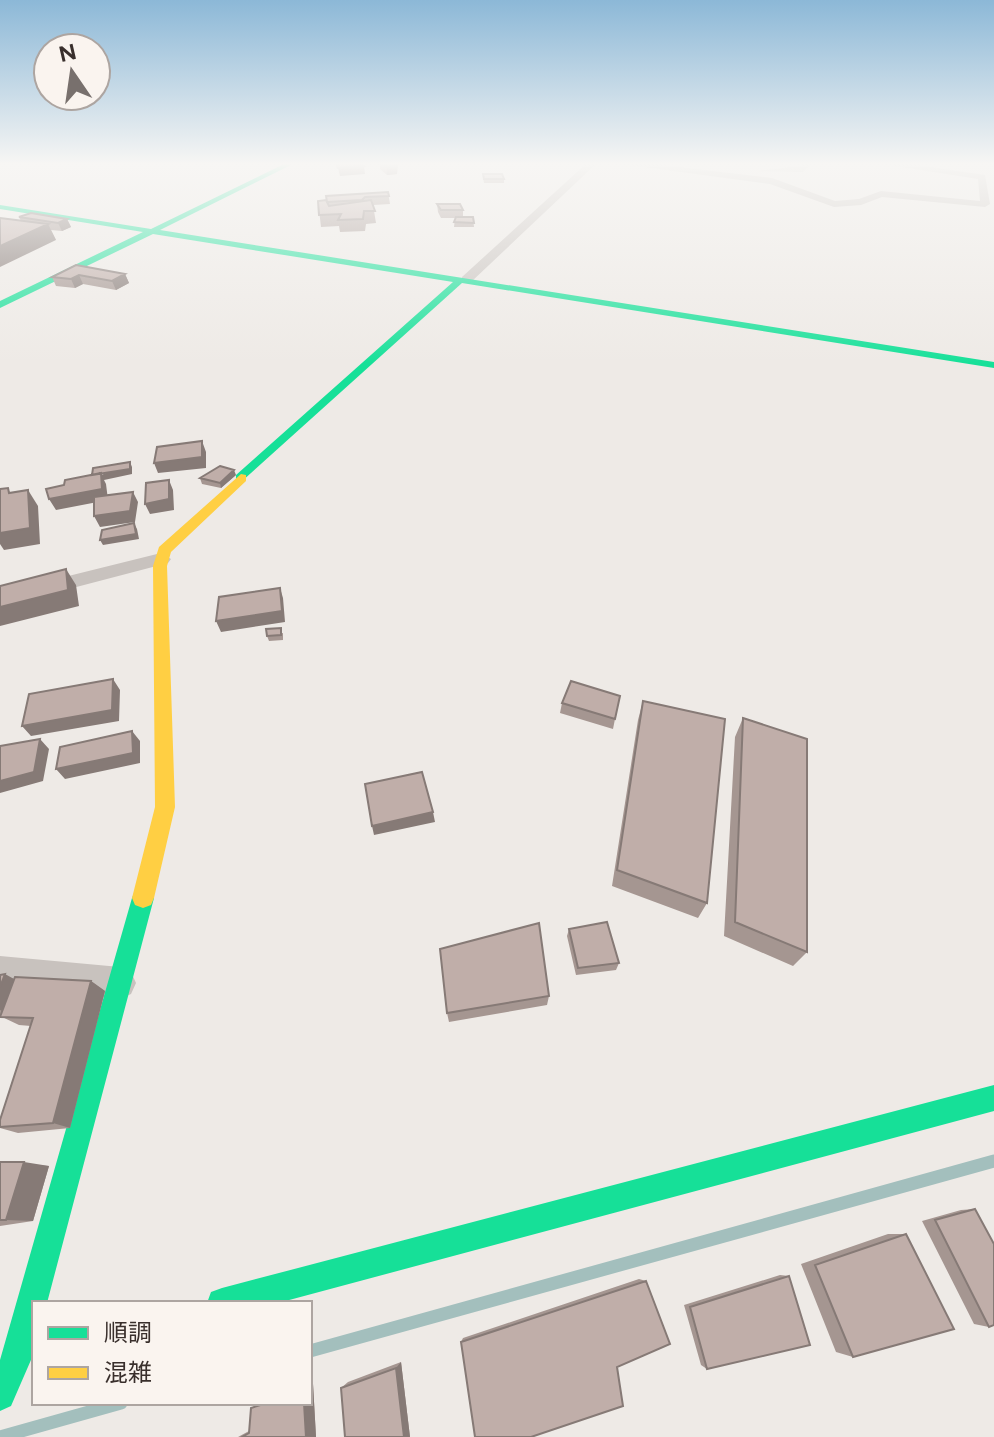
<svg xmlns="http://www.w3.org/2000/svg" width="994" height="1437" font-family="Figtree,'Noto Sans JP',sans-serif">
	<style>
		.lines { fill: none; stroke-linecap: round; stroke-linejoin: round }
		.stream { stroke: #a3bfbd; stroke-width: 13 }
		.street { fill: #c8c2be; fill-rule: evenodd }
		.fast { fill: #16e098; fill-rule: evenodd }
		.slow { fill: #ffcf43; fill-rule: evenodd }
		.wall { fill: #a59691 }
		.shaded-wall { fill: #867a76 }
		.building { fill: #c0aea9; stroke: #867a76; stroke-width: 2 }
	</style>
	<rect width="100%" height="100%" fill="#eeeae6"/>
	<g class="lines">
		<path class="stream" d="M310,1351L994,1161
			M0,1437L121,1403"/>
		<path class="street" d="M588,162H598L470,283H462V277Z
			M607,162H636L772,178L835,201L859,199L881,191L980,201L978,179L870,162H896L985,175L990,204L985,207L882,197L861,205L834,207L770,184Z
			M804,162H813L803,172L757,171L800,166Z
			M161,553L171,559L168,563L0,607V593Z
			M0,956L120,967L131,972L136,983L131,994L120,999L0,986Z"/>
		<path class="fast" d="M288,162H297L160,230L994,362V368L462,283L241,482L236,481V475L453,282L153,234L0,308V301L143,232L0,209V205L151,229Z
			M143,888L151,891L154,898L47,1303H34V1353L11,1406L0,1411V1360L132,898L135,891Z
			M994,1085V1111L278,1303H207L211,1292L222,1288Z"/>
		<path class="slow" d="M241,474L246,475V481L171,552L167,566L175,807L154,898L151,905L143,908L135,905L132,898L155,807L153,566L159,547Z"/>
	</g>
	<path class="wall" d="M380,162H398L397,174L387,175L380,169Z
		M483,178L504,179V183H484Z
		M388,192L390,204L373,205L376,223L366,224L365,231L340,232L339,226L321,227L318,201Z
		M437,204L463,210V217H473L474,227H454L455,218H441L438,212Z
		M19,217L67,219L71,227L62,231L51,230L56,240L21,221Z
		M125,274L129,283L116,290L83,284L75,288L56,286L52,277Z
		M236,475L221,488L202,484L200,478Z
		M283,633V640L269,641L267,636Z
		M643,701L707,903L698,918L612,886L638,720Z
		M562,703L615,719L613,729L560,713Z
		M743,718L807,952L793,966L724,936L735,737Z
		M569,929L619,963L616,970L576,975L567,936Z
		M0,975L14,979L91,981L105,991L70,1128L18,1133L0,1128V1120L31,1026L19,1025L0,1016Z
		M549,996L547,1005L449,1022L447,1013Z
		M0,1162L49,1166L33,1221L0,1226Z
		M975,1209L989,1327L974,1324L922,1221L961,1210Z
		M888,1234H906L853,1357L836,1352L801,1264Z
		M780,1275L789,1276L707,1369L701,1365L684,1305Z
		M639,1279L646,1281L461,1342L463,1338Z
		M401,1362L410,1437L341,1388L348,1382Z
		M313,1384L316,1437H238L249,1431L251,1408L259,1403H310V1385Z"/>
	<path class="shaded-wall" d="M398,162L397,174L387,175V167Z
		M364,166L365,174L340,176L338,168Z
		M67,219L71,227L62,231L58,223Z
		M48,224L56,240L0,267V246Z
		M125,274L129,283L116,290L112,281Z
		M79,275L83,284L75,288L71,279Z
		M202,441L206,452V468L158,473L154,463Z
		M130,462L132,467V474L104,480L106,484L108,500L56,510L49,499Z
		M234,470L236,475L221,488L220,483Z
		M169,480L173,490L174,510L150,514L145,504Z
		M28,490L38,506L40,544L4,550L0,544V533Z
		M133,492L138,502L135,522L100,527L94,516Z
		M134,523L137,529L139,539L103,545L100,540Z
		M66,569L76,585L79,606L0,626V607Z
		M280,588L283,598L285,622L221,632L216,621Z
		M113,679L120,690L119,721L31,736L22,726Z
		M132,731L140,741V763L65,779L56,769Z
		M40,739L49,749L43,781L0,793V781Z
		M433,812L435,822L374,835L372,826Z
		M5,974L23,984L11,1015L0,1010V987Z
		M91,981L105,991L70,1128L53,1123Z
		M24,1162L49,1166L33,1221L6,1220Z
		M401,1362L410,1437H404L396,1368Z
		M313,1384L316,1437H306L304,1403H310V1386Z"/>
	<path class="building" d="M344,162H359L364,166L338,168L336,163Z
		M381,162H397L396,166L387,167Z
		M483,174H502L504,179H484Z
		M388,192L389,196L365,197L362,200L327,202L326,196Z
		M326,200L329,206L371,200L375,211H364L363,219L338,220L341,214L319,215L318,201Z
		M437,204H460L463,210H441Z
		M31,213L67,219L58,223L19,217Z
		M456,217H473L474,223L454,222Z
		M0,218L48,224L0,246Z
		M76,265L125,274L112,281L79,275L71,279L52,277Z
		M202,441V457L154,463L157,447Z
		M130,462V469L92,475L93,468Z
		M220,466L234,470L220,483L200,478Z
		M101,473L102,489L49,499L46,489L64,485L65,480Z
		M169,480V499L145,504L146,483Z
		M8,488L9,493L28,490L30,528L0,533V489Z
		M133,492L130,511L94,516V497Z
		M134,523L136,534L100,540L102,530Z
		M66,569L68,590L0,607V586Z
		M280,588L282,611L216,621L219,597Z
		M281,628V635L267,636L266,629Z
		M113,679L112,710L22,726L29,694Z
		M571,681L620,696L615,719L562,703Z
		M643,701L725,719L707,903L617,870Z
		M743,718L807,739V952L735,922Z
		M132,731L133,753L56,769L60,747Z
		M40,739L34,772L0,781V746Z
		M422,772L433,812L372,826L365,784Z
		M607,922L619,963L578,968L569,929Z
		M539,923L549,996L447,1013L440,949Z
		M5,974L0,987V975Z
		M15,977L91,981L53,1123L0,1127V1120L33,1018L0,1017Z
		M0,1162H24L6,1220H0Z
		M975,1209L994,1244V1325L989,1327L935,1220Z
		M906,1234L954,1329L853,1357L815,1265Z
		M789,1276L810,1345L707,1369L690,1307Z
		M646,1281L670,1344L617,1367L623,1406L531,1437H475L461,1342Z
		M396,1368L404,1437H345L341,1388Z
		M267,1403H304L306,1437H242L249,1433L251,1408Z"/>
	<linearGradient id="sky" x2="0" y2="1"><stop stop-color="#8cb8d7"/><stop offset="0.45" stop-color="#f7f6f4"/><stop offset="1" stop-color="#f7f6f4" stop-opacity="0"/></linearGradient>
	<rect width="994" height="364" fill="url(#sky)"/>
	<rect x="32" y="1301" width="280" height="104" fill="#faf4ef" stroke="#ada5a1" stroke-width="2"/>
	<rect x="48" y="1327" width="40" height="12" fill="#16e098" stroke="#ada5a1" stroke-width="2"/>
	<text x="104" y="1341" font-size="24" fill="#392f2c">順調</text>
	<rect x="48" y="1367" width="40" height="12" fill="#ffcf43" stroke="#ada5a1" stroke-width="2"/>
	<text x="104" y="1381" font-size="24" fill="#392f2c">混雑</text>
	<g transform="translate(72 72) rotate(347)"><circle r="38" fill="#faf4ef" stroke="#ada5a1" stroke-width="2"/>
	<path d="M0-6L14 30L0 20L-14 30Z" fill="#78706d"/>
	<text y="-12" font-size="22" font-weight="bold" text-anchor="middle" fill="#392f2c">N</text>
	</g>
</svg>
